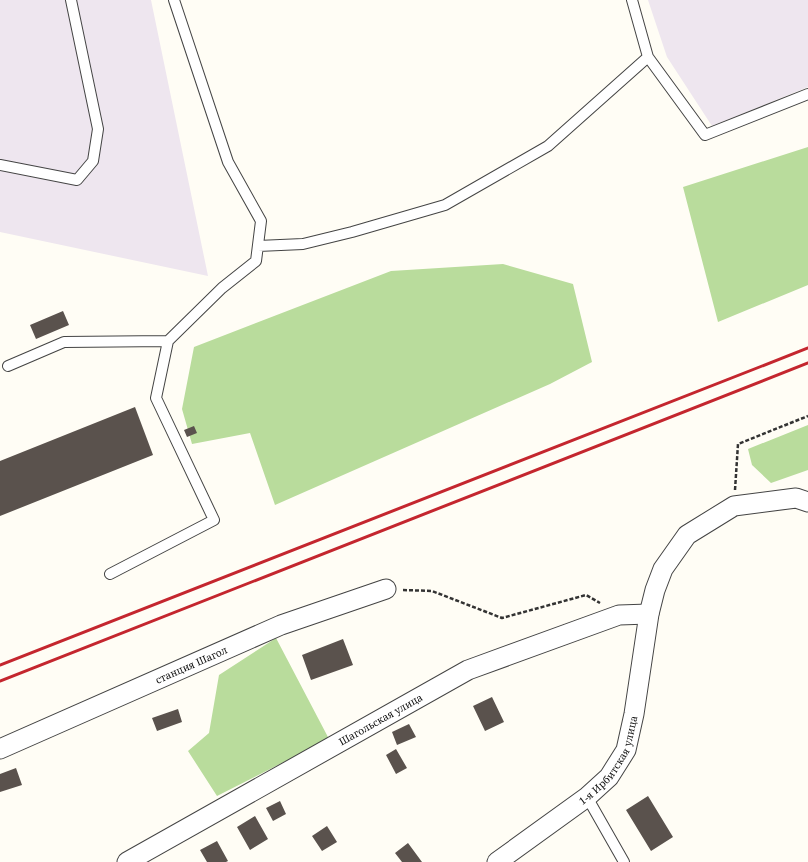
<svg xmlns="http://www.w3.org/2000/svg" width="808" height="862" font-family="'Noto Serif',serif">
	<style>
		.industrial { fill: #eee6ef }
		.forest { fill: #b9dc9c }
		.building { fill: #5a524d }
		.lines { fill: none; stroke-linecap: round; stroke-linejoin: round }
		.service-casing { stroke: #444; stroke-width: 12 }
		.minor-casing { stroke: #444; stroke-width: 21 }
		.path { stroke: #333; stroke-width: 2.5; stroke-dasharray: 4 2; stroke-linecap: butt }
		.service { stroke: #fff; stroke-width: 10 }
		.minor { stroke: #fff; stroke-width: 19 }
		.rail { stroke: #c4262e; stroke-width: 3 }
		.labels { text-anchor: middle; stroke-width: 4; stroke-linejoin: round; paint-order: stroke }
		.street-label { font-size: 10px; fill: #111; stroke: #fff }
	</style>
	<rect width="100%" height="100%" fill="#fffdf5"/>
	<path class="industrial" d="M0,0H151L208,276L0,232Z
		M648,0H808V87L712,126L667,57Z"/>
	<path class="forest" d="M808,147V285L718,322L683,187Z
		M503,264L573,284L592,362L550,384L275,505L250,433L192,444L182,409L194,347L391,271Z
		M808,425V470L771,483L752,465L748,449Z
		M276,638L329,739L217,796L188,751L209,733L219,675Z"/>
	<path class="building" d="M63,311L69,325L36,339L30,325Z
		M135,407L153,455L0,516V461Z
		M194,426L197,433L187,437L184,430Z
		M343,639L353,665L311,680L302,655Z
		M492,697L504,722L485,731L473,706Z
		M178,709L182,722L157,731L152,718Z
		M409,724L416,737L397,745L392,732Z
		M396,749L407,768L396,774L386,755Z
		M16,768L22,785L0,792V774Z
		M648,796L673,837L651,851L626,810Z
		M280,801L286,814L273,821L266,808Z
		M255,816L268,839L250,850L237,827Z
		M327,826L337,842L322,851L312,836Z
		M217,841L228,861L226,862H207L200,850Z
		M408,843L422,862H402L395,853Z"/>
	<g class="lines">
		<g class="service-casing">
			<path id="service" d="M648,57L705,135L808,94
				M0,165L77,180L93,161L98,129L71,0
				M258,246L303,244L352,232L445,205L548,146L648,57L632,0
				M8,366L64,342L168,341
				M110,574L214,520L156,398L168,341L222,288L256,261L261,221L228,162L174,0
				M587,797L624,862"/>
		</g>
		<g class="minor-casing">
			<g id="minor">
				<path id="s1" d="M0,749L281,625L386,589"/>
				<path id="s2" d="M127,862L468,670L619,615L649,614"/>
				<path id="s3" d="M497,862L587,797L609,777L626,750L634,714L649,614L655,590L663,569L687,535L734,506L796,498L808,502"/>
			</g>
		</g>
		<path class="path" d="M735,490L738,444L808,416
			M403,590L432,591L502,618L586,595L600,603"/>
		<use href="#service" class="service"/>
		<use href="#minor" class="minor"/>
		<path class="rail" d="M0,665L808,348
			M0,681L808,363"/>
	</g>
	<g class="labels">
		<g class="street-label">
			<text dy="4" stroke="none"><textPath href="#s1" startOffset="209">станция Шагол</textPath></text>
			<text dy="4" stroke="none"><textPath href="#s2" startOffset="291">Шагольская улица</textPath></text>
			<text dy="4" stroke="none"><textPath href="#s3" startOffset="155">1-я Ирбитская улица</textPath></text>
		</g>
	</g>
</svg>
